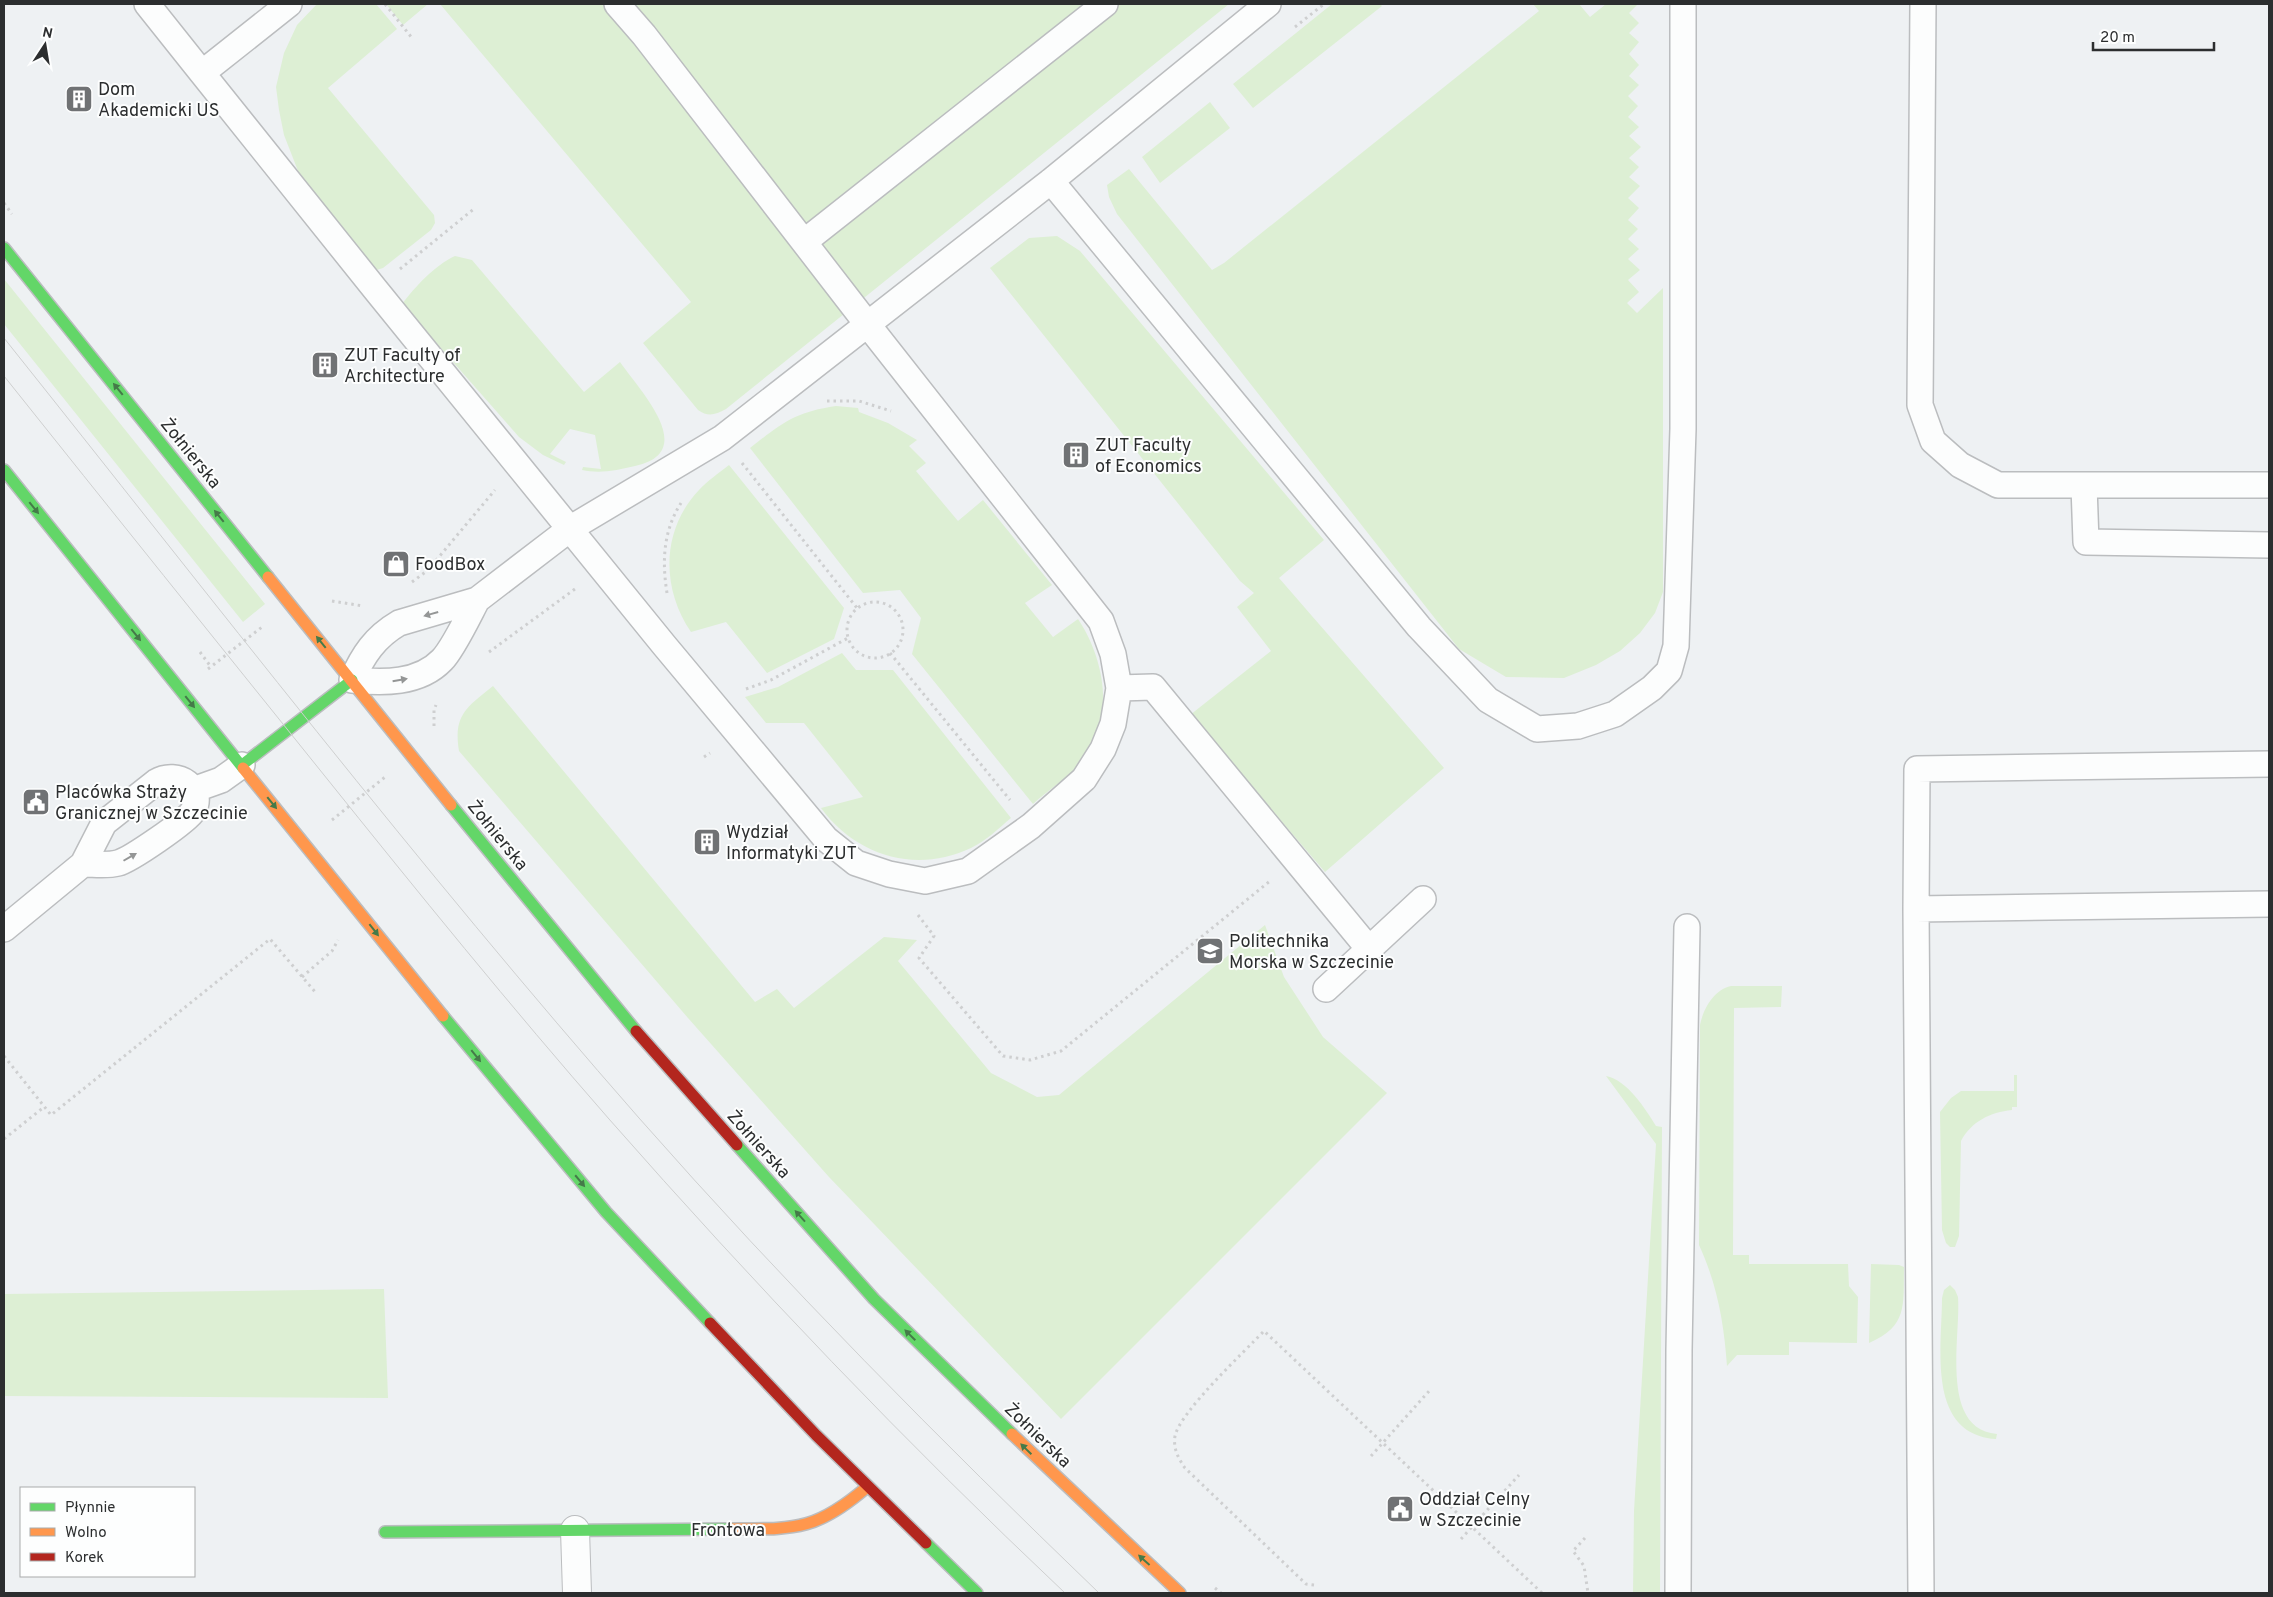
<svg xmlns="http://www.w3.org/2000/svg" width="2273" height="1597" font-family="Overpass,sans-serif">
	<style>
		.green { fill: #ddefd4 }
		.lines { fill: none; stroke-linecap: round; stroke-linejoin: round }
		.lane-casing { stroke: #bbbdbf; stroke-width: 28 }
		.street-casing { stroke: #bbbdbf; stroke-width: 30 }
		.fast-casing { stroke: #bbbdbf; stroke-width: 14 }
		.slow-casing { stroke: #bbbdbf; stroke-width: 14 }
		.jam-casing { stroke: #bbbdbf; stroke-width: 14 }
		.path { stroke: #cecfd0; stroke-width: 3; stroke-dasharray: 2.5 4; stroke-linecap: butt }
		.lane { stroke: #fcfdfd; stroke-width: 25 }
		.street { stroke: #fcfdfd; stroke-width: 28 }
		.fast { stroke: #63d668; stroke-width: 11 }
		.slow { stroke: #ff974d; stroke-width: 11 }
		.jam { stroke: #b3261e; stroke-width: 11 }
		.tram { stroke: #cfd0d0; stroke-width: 1 }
		.oneway { fill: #457a49 }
		.oneway2 { fill: #949696 }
		.labels { text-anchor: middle; stroke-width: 4; stroke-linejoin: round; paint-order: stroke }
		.poi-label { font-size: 18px; fill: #2c2e2f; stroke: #fdfefe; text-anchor: start }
		.street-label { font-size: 18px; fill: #2c2e2f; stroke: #fdfefe }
	</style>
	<rect width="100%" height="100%" fill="#eef1f3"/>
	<path class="green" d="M317,4H376L397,29L328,88L434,215L435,223L431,230L383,268L370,272L307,194L284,135L279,110L276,87L284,53L297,25Z
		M386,4H428L403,25Z
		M440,4H1229L726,409C715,415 708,417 698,410L643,343L691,302Z
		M1332,4H1380L1382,6L1253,108L1233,84Z
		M1533,4H1579L1590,17L1606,4H1638L1629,13L1639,23L1629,33L1639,42L1629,54L1639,65L1629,76L1639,85L1628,96L1638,106L1628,117L1639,127L1629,136L1641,147L1629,158L1639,167L1629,177L1640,186L1628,198L1639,208L1628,220L1638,229L1628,239L1639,249L1628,259L1640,270L1628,280L1639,292L1627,303L1637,313L1663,288V592L1655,613L1640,633L1620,651L1596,665L1564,678L1506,677L1459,649L1117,214L1109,197L1107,185L1129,169L1212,270L1224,263L1539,11Z
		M1210,102L1230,128L1160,183L1142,157Z
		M1057,236L1080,251L1324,540L1279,578L1444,768L1325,872L1190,715L1271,651L1237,607L1254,593L1240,581L990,268L1029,238Z
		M455,256L472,260L584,392L620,362C640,391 700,452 635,466C618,470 600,474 582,470L583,467L601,469L595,435L570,429L550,454L566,462L564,465L543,455L519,437L402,304C415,287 435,265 455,256Z
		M4,279L265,604L243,622L4,324Z
		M836,406L858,408L859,412L888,423L917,440L909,446L926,463L916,471L958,521L983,500L1052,585L1025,603L1053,637L1078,619C1105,659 1116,721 1082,762C1069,777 1048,790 1033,804L912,654L921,618L900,590L863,593L750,448C782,423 795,412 836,406Z
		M729,465L844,608L834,639L767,673L726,622L691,632C661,588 661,530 699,490C707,481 719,473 729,465Z
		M842,653L856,670H893L1011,818C999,828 986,841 971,848C916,874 856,856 821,808L863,797L804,723H766L745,697L778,687Z
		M493,686L755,1002L777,989L794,1008L884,937L917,940L898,961L991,1073L1037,1097L1059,1095L1265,925L1284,977L1323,1037L1387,1093L1061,1419L829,1177L688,1018L459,751C453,715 467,707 493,686Z
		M1731,986H1782L1781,1007L1734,1008L1733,1255H1749V1264H1848L1849,1286L1858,1297L1857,1343L1789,1342V1355H1737L1727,1366C1724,1323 1717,1284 1699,1245L1700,1025C1703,1010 1713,990 1731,986Z
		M2014,1075H2017V1107H2012V1110C1990,1112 1971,1122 1961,1141L1959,1236L1955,1247H1950L1946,1243L1942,1230L1940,1112L1951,1098L1961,1091H2014Z
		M1606,1076C1627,1080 1645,1108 1656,1126L1662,1127L1660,1593H1633L1634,1511L1656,1144Z
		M1871,1264L1899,1265L1904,1267C1903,1303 1909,1326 1869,1343Z
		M1950,1285L1955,1290L1958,1297C1961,1337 1939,1429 1997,1434L1996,1439C1926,1434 1942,1347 1942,1298L1944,1290Z
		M384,1289L388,1398L4,1396V1294Z"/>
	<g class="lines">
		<g class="lane-casing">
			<path id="lane" d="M147,4L202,73
				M289,4L202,73L375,289L664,645L826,839L856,863L889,874L925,881L968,871L1031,826L1084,779L1103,749L1113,724L1119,688L1113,654L1101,621L868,325L644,35L617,4
				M1923,4L1920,405L1933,441L1960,465L1998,485H2269
				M1051,181L1419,627L1488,700L1537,729L1578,726L1615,714L1652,688L1669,671L1676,646L1683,429V4
				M804,242L1105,4
				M2084,486L2086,542L2269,545
				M477,600C469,615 453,649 442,660C419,684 383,683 352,680C363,655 375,637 399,623L477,600L571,528L722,438L1051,181L1268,4
				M1119,688L1153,687L1369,949
				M193,790L221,780L242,765
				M1916,909L2269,904
				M4,929L83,864L104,823L156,782C177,769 206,788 193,811C187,821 130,860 118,863C107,866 94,864 83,864
				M1326,989L1423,899
				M1678,1593L1679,1350L1687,927
				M1921,1593L1916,909L1917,769L2269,764"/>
		</g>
		<g class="street-casing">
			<path id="street" d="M575,1530L577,1593"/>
		</g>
		<g class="fast-casing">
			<path id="fast" d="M4,248L268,577
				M4,470L243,768
				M242,765L352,680
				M451,805L636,1031
				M443,1016L606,1212L710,1323
				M737,1145L874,1299L1012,1434
				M385,1532L731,1529
				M926,1543L977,1593"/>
		</g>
		<g class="slow-casing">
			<path id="slow" d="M268,577L451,805
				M243,768L443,1016
				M1012,1434L1180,1593
				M731,1529C795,1529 816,1531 867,1487"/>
		</g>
		<g class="jam-casing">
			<path id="jam" d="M636,1031L737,1145
				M710,1323L816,1435L926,1543"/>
		</g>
		<path class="path" d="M385,4L412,38
			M1295,27L1324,4
			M4,203L12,214
			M400,269L475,208
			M827,401H859L891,411
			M742,463L857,608
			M412,582L428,570L495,490
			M667,593C662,562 663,531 681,503
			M332,601L363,606
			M847 630a28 28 0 1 1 56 0a28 28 0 1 1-56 0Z
			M200,652L211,667
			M489,652L575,589
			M890,653L1010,800
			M208,669L262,627
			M746,689L771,680L848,638
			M434,726V710L436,705
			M704,757L710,753
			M332,820L385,777
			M918,915L934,936L919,958L1003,1056L1030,1060L1061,1051L1270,881
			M302,977L332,951L338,940
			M4,1056L51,1115L270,939L316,993
			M4,1139L44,1107
			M1371,1456L1430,1390
			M1585,1538L1573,1551L1584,1566L1588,1593
			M1461,1539L1519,1475
			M1314,1585L1306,1584L1185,1468C1178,1458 1173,1448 1175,1436C1180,1412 1244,1352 1264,1331L1542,1593
			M1215,1588L1221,1593"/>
		<use href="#lane" class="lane"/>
		<use href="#street" class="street"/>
		<use href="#fast" class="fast"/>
		<use href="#slow" class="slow"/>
		<use href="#jam" class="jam"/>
		<path class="tram" d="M4,338C213,600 418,866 639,1118C785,1284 940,1440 1099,1593
			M4,376C110,509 217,642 324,775C417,891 511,1007 609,1119C754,1284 906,1443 1065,1593"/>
	</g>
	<defs><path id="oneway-solid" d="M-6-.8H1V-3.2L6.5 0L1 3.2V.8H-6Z" transform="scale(1.25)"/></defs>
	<g class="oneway">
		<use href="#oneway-solid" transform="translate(118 389) rotate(-129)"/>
		<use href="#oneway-solid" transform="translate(34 508) rotate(51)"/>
		<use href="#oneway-solid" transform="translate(219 516) rotate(-129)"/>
		<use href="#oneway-solid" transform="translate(136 635) rotate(51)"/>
		<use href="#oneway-solid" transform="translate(321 642) rotate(-129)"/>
		<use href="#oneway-solid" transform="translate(190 702) rotate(51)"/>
		<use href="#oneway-solid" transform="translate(272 803) rotate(51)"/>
		<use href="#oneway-solid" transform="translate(374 930) rotate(52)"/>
		<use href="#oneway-solid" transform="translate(476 1056) rotate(51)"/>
		<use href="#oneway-solid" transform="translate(580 1181) rotate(50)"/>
		<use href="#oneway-solid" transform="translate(800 1216) rotate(-132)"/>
		<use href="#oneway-solid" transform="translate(910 1335) rotate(-135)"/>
		<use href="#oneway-solid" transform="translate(1026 1449) rotate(-136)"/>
		<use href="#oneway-solid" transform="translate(1144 1560) rotate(-138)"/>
	</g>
	<g class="oneway2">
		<use href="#oneway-solid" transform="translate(431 614) rotate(164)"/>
		<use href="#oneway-solid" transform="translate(400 680) rotate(-10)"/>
		<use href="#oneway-solid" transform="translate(130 857) rotate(-30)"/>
	</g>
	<defs>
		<g id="building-square" transform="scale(1.4375)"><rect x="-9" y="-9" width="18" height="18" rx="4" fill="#707274" stroke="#fdfefe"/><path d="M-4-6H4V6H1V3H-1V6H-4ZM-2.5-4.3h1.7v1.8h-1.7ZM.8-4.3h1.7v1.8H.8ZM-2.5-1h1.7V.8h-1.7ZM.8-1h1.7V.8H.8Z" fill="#fff"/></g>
		<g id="shop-square" transform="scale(1.4375)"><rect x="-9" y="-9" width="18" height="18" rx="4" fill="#707274" stroke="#fdfefe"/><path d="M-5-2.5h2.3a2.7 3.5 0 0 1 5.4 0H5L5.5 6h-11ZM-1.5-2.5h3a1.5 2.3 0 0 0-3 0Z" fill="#fff"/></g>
		<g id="civic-square" transform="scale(1.4375)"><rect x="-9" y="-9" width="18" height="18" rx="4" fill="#707274" stroke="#fdfefe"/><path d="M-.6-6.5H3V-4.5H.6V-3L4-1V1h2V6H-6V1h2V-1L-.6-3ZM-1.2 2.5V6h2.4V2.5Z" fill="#fff"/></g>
		<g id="university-square" transform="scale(1.4375)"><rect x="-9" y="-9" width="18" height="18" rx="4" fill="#707274" stroke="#fdfefe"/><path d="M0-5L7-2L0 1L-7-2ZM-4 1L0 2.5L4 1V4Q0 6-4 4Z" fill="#fff"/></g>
	</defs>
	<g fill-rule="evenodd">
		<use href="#building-square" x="79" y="99"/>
		<use href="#building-square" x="325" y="365"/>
		<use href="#building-square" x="1076" y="455"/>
		<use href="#shop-square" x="396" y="564"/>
		<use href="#civic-square" x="36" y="802"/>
		<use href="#building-square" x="707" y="842"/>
		<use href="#university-square" x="1210" y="951"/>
		<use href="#civic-square" x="1400" y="1509"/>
	</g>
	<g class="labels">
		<g class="poi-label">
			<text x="98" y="95">Dom<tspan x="98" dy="21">Akademicki US</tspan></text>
			<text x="344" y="361">ZUT Faculty of<tspan x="344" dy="21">Architecture</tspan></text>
			<text x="1095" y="451">ZUT Faculty<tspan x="1095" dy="21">of Economics</tspan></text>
			<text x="415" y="570">FoodBox</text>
			<text x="55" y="798">Placówka Straży<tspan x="55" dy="21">Granicznej w Szczecinie</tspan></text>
			<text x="726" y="838">Wydział<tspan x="726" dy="21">Informatyki ZUT</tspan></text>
			<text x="1229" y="947">Politechnika<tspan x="1229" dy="21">Morska w Szczecinie</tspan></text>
			<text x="1419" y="1505">Oddział Celny<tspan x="1419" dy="21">w Szczecinie</tspan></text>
		</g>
		<g class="street-label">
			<text transform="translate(191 453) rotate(51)" y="6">Żołnierska</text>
			<text transform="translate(498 835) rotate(51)" y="6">Żołnierska</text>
			<text transform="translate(759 1144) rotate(48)" y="6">Żołnierska</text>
			<text transform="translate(1038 1435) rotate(44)" y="6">Żołnierska</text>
			<text x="728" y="1536">Frontowa</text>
		</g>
	</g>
	<rect width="2273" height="1597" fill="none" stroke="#2c2e2f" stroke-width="10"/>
	<rect x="20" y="1487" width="175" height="90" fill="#fdfefe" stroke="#a9abab"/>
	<rect x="30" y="1503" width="25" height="8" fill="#63d668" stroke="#a9abab"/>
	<text x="65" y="1512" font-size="15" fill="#2c2e2f">Płynnie</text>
	<rect x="30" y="1528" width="25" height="8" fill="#ff974d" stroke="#a9abab"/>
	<text x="65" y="1537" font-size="15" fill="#2c2e2f">Wolno</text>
	<rect x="30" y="1553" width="25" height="8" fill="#b3261e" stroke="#a9abab"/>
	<text x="65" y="1562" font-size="15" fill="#2c2e2f">Korek</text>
	<g transform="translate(45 45) rotate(12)" stroke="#fdfefe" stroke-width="4" paint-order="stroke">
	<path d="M0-4L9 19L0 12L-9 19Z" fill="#2c2e2f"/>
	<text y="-8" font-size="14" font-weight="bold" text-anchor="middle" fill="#2c2e2f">N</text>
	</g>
	<path d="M2093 42v8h121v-8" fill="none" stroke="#2c2e2f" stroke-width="2.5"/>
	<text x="2100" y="42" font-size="15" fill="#2c2e2f" stroke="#fdfefe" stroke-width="4" paint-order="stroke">20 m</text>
</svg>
